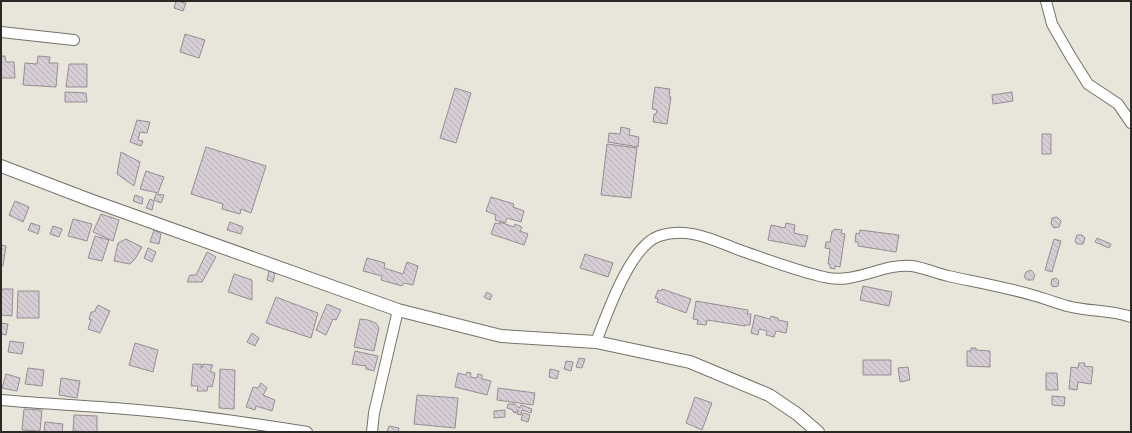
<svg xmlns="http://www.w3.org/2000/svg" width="1132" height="433" font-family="'Roboto Condensed',sans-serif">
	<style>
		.building { fill: url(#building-back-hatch); stroke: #968d94 }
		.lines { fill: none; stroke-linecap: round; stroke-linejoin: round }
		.minor-casing { stroke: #747268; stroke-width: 12 }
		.tertiary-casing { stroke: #747268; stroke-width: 14 }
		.minor { stroke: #fff; stroke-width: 10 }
		.tertiary { stroke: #fff; stroke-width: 12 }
	</style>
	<defs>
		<pattern id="building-back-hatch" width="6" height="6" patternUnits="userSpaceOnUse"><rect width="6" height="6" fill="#d6cdd5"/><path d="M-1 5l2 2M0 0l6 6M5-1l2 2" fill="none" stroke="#b8b0b7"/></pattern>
	</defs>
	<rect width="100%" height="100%" fill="#e8e6da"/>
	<path class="building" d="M176,1L186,3L183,11L174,8Z
		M185,34L205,40L199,58L180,52Z
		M1,56H5L6,62H14L15,78H1Z
		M38,56L50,57L49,63H58L56,87L23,85L25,63L37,64Z
		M69,64H87V87H66Z
		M655,87L670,89L669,97H671L667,124L653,122L654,114H656L657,110L652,109Z
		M455,88L471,93L456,143L440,138Z
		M65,92L86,93L87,102H65Z
		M1012,92L1013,101L993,104L992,95Z
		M137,120L150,122L147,133L140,132L138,140L143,141L141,146L130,142Z
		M621,127L630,129L629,135L639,137L638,147L608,142L609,133L620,134Z
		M1042,134H1051V154H1042Z
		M607,144L637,148L631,198L601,195Z
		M206,147L266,166L251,213L241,209L240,214L222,209L223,204L191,194Z
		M121,152L140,162L134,186L117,174Z
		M146,171L164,177L158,193L140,189Z
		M156,194L164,195L161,203L154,200Z
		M135,195L143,198L142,204L133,201Z
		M491,197L514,204L513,207L524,211L521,222L507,218L505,223L495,220L496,215L486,211Z
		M150,199L154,201L152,210L146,208Z
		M15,201L29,207L23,222L9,215Z
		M101,214L119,220L113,241L93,232Z
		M1057,217L1061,221L1059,227L1054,228L1051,224L1052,218Z
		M73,219L92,224L87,241L68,236Z
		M230,222L243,227L241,234L227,230Z
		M500,222L514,227L515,224L522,227L520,231L528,234L524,245L491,234L495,223L500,224Z
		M31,223L40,226L38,234L28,230Z
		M786,223L795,225L794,233L808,236L805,247L768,240L771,225L785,228Z
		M53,226L62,229L59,237L50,234Z
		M834,229L842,230L841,233L845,234L840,267L835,266V269L830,268V264H828L830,249L825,248L826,242H830L832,231H834Z
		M154,230L161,234L159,244L150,242Z
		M860,230L899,235L896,252L858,246V242H855L856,233L859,234Z
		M1077,235H1082L1085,238L1083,244H1077L1075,241Z
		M95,236L109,240L102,261L88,258Z
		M1097,238L1111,244L1109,248L1095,242Z
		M126,239L142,247L135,259L130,264L114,261L118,243Z
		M1054,239L1061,241L1052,272L1045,270Z
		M1,245L6,246L3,266H1Z
		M148,248L156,252L152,262L144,258Z
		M207,252L216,257L202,282H187L190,275H196Z
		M585,254L613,263L608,277L580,268Z
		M367,258L385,263L384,268L403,274L407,262L418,266L413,285L404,283L402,286L381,280L382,276L363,271Z
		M1031,270L1035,275L1033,280H1027L1024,277L1026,272Z
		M269,271L275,273L273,282L267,280Z
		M234,274L252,280V300L228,292Z
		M1056,278L1059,281L1058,286L1053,287L1051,284L1052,279Z
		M863,286L892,292L889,306L860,300Z
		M1,289H13L12,316L1,315Z
		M662,289L691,299L686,313L657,302L658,299L655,298L658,290L661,291Z
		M18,291H39V318H17Z
		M487,292L492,295L490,300L484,297Z
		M276,297L318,313L311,338L266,323Z
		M696,301L748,310L747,314H751L750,325H745V326L707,320L706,325L697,324L698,320L693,319Z
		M327,304L341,310L336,320L333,319L326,335L316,330Z
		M98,305L110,311L100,333L88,329L91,320L89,319L91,312H94Z
		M755,315L770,319L771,316L778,318V320L788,322L786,333L776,331L774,337L766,335L767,331L759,329L758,335L751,333Z
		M360,319L368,320L376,323L379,328L374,351L354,347Z
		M1,323L8,324L6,335L1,334Z
		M252,333L259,338L255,346L247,342Z
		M10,341L24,343L22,354L8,352Z
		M135,343L158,350L153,372L129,365Z
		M971,348H976V350L990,351V367L967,366V351H971Z
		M355,351L378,356L374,371L366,369V366L352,364Z
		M579,358L585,359L582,368L576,367Z
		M863,360H891V375H863Z
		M566,361L573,362L571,371L564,369Z
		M1079,363H1085L1084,366L1093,367L1091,384L1078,382L1077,390L1069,389L1071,367L1078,368Z
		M193,364H201V368H202L203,364L213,365L210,371L215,373L214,379L212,387L208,386L207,391H197L198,386H191Z
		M908,367L910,380L900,382L898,368Z
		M28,368L44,370L42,386L25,384Z
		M220,369L235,370L234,409L219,408Z
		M550,369L559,371L557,379L549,377Z
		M467,372L471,373L470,377L477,378L478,374L482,375V379L491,381L487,395L455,387L458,373L466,375Z
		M1046,373H1057L1058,390H1046Z
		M6,374L20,378L17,391L2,388Z
		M61,378L80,381L77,398L59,395Z
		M261,383L267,388L263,395L275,400L272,411L256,406L255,410L246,407L253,387L258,388Z
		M498,388L535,393L533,405L497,400Z
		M417,395L458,398L455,428L414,424Z
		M1052,396L1065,397L1064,406L1052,405Z
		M695,397L712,403L702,430L686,423Z
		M508,404H515L519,408L521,405L532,409L531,413L522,410L521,415L517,414L518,411H516V413L513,412V410L507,408Z
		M24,409L42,410L40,431L22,430Z
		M505,410V417L494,418V411Z
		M523,413L530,415L528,422L521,420Z
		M74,415L97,416V432L73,431Z
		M45,422L63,424L62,432H44Z
		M389,426L399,428L398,432H387Z"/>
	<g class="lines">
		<g class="minor-casing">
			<path id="minor" d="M1046,1L1052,24L1071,57L1088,84L1118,104L1131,123
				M1,32L74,40
				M596,342C607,314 630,246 659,236C689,226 715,241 742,251C769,260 797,271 824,277C855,285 882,263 912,266C924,268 936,273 948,276C976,282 1005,287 1032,295C1044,298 1056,303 1067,306C1088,312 1110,309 1131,317
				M1,400C47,404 92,406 138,410C195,415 251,423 307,432
				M372,432L374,413L398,310"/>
		</g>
		<g class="tertiary-casing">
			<path id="tertiary" d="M1,166L90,200L398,310L501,336L596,342L690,362L769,395L797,414L818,432"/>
		</g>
		<use href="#minor" class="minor"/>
		<use href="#tertiary" class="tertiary"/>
	</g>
	<rect width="1132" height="433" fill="none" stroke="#2a2925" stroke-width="4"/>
</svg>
